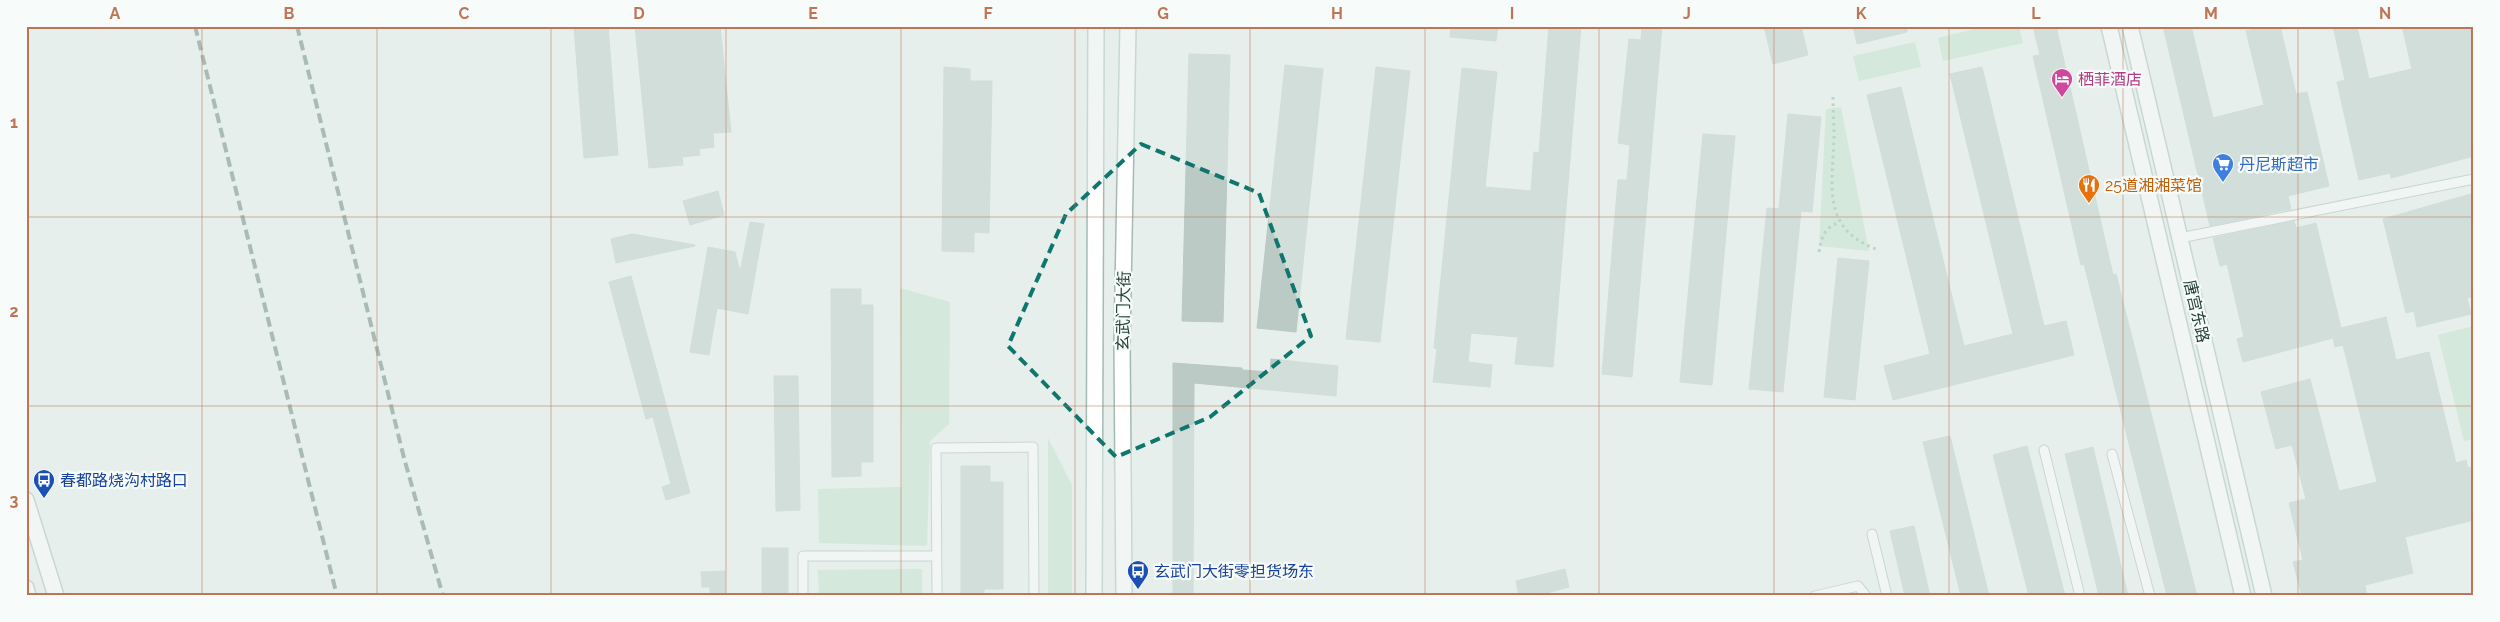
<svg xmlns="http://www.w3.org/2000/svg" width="2500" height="622" font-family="Raleway,'Noto Sans SC',sans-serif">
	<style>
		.green { fill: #bfe0c8 }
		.building { fill: #bbcac4; stroke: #b8c9c2 }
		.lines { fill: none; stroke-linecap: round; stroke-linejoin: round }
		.lane-casing { stroke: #a8b8b2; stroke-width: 11 }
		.secondary-casing { stroke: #a4bbb3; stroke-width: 18 }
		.path { stroke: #86b3a5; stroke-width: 3; stroke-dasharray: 2.5 4; stroke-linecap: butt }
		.lane { stroke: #fff; stroke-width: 9 }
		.secondary { stroke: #fff; stroke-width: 15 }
		.rail { stroke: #5f7d75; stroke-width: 4; stroke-dasharray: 10 5; stroke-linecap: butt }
		.marked { fill: none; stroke: #0f766e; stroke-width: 4; stroke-dasharray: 10 6; stroke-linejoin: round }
		.grid { fill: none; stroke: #c07456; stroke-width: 1; stroke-opacity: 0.55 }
		.labels { text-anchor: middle; stroke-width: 4.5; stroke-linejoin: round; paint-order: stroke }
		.hotel-label { font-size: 16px; fill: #b23c85; stroke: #f7fbf9; text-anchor: start }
		.shop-label { font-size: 16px; fill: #366cbe; stroke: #f7fbf9; text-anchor: start }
		.food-label { font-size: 16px; fill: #c56008; stroke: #f7fbf9; text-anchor: start }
		.street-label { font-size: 16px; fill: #24423a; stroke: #f7fbf9 }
		.transit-label { font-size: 16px; fill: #164399; stroke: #f7fbf9; text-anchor: start }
		.neatline { fill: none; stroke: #c07456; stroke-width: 2 }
		.grid-label { font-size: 16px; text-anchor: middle; font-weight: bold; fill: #c07456 }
	</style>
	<rect width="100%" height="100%" fill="#e6efeb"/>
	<path class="green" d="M1987,26H2019L2023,43L1943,61L1938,38Z
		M1915,42L1921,67L1859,81L1853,56Z
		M1841,107L1869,251L1819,246L1826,109Z
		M900,288L950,302L949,424L930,441L927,546L819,543L818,489L902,487Z
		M2474,326V439L2464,441L2438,335Z
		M1048,438L1072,485V596H1048Z
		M922,569V596H819L818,570Z"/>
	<path class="building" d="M574,26H608L618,155L584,158Z
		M635,26H720L731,132L713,133L714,147L699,149L700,155L682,157L683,165L649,168Z
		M1451,26H1498L1496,41L1450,37Z
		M1549,26H1581L1553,367L1515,364L1518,337L1471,333L1468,362L1492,365L1490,387L1433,382L1437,349L1434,348L1462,68L1497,72L1485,187L1531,191L1534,152L1539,153Z
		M1642,26H1662L1632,377L1602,374L1618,180H1627L1630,145L1618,143L1629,39L1641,40Z
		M1764,26H1801L1808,55L1773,64Z
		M1853,26H1906L1907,32L1857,44Z
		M2033,26H2056L2113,275L2116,274L2197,596H2167L2084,264L2081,265L2033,56L2040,55Z
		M2163,26H2191L2213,118L2264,105L2246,31L2257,28L2256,26H2280L2296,94L2307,92L2329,186L2288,196L2291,209L2210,226Z
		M2333,26H2357L2369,79L2412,69L2402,26H2474V156L2391,178L2390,173L2359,180L2337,82L2345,80Z
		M1189,54L1230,55L1223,322L1182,321Z
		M1285,65L1323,69L1296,332L1257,328Z
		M944,67L970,69V81H992L989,233L974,232V252L942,251Z
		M1376,67L1410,71L1380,342L1346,339Z
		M1982,67L2044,326L2066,321L2074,355L1893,400L1884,366L1930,354L1867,95L1901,87L1964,346L2013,334L1950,74Z
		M1788,114L1821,117L1812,212L1801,211L1783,392L1749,389L1767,208L1779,209Z
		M1703,134L1735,136L1712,385L1680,382Z
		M718,191L724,215L690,225L683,201Z
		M2474,193V297L2467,298L2471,314L2417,327L2414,311L2406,313L2383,219Z
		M2294,221L2296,228L2316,223L2341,328L2386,317L2396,360L2429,352L2456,463L2466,460L2468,468L2474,467V520L2405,537L2413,573L2365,585L2367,596H2302L2293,562L2303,560L2289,503L2306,499L2292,445L2276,449L2261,392L2310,379L2339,491L2377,482L2343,345L2335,347L2333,338L2243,362L2237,339L2244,337L2227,264L2220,266L2213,238Z
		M750,222L764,224L748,314L717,308L709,355L690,352L708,247L735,252L740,272Z
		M632,234L695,245V246L616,263L611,239Z
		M1838,258L1869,261L1855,400L1824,397Z
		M631,276L690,493L666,500L662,487L671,484L653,417L646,419L609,282Z
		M831,289H861V305H873V462H861V476L832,477Z
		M1271,359L1338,366L1336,396L1194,383L1193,596H1173V363L1242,368V370L1270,372Z
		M774,376H798L800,510L776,511Z
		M1950,436L1989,596H1961L1923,442Z
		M2027,446L2065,596H2029L1993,455Z
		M2093,447L2128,596H2099L2065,454Z
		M961,466H990V482H1003V589H984V596H961Z
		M1914,526L1930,596H1905L1890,531Z
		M762,548H788V596H762Z
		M1565,569L1569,587L1535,596H1519L1516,581Z
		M725,571V596H710V587H702L701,572Z"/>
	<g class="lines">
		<g class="lane-casing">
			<path id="lane" d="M2180,238L2474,179
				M2044,450L2080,596
				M2112,454L2150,596
				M1872,534L1887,596
				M803,596V556H936
				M937,596L936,448L1033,447L1034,596
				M1815,596L1858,586L1866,596"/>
		</g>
		<g class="secondary-casing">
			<path id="secondary" d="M2109,26L2243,596
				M2130,26L2264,596
				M26,500L56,596
				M26,588L28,596
				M1094,596L1096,26
				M1124,596L1122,343L1128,26"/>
		</g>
		<path class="path" d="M1833,97C1833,110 1834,123 1834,136C1833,184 1820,228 1876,249
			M1819,252C1822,236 1824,228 1840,222"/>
		<use href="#lane" class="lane"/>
		<use href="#secondary" class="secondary"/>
		<path class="rail" d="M195,26L337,596
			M297,26L404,458L443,596"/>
	</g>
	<path d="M0 0H2500V622H0ZM1141,144L1259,193L1311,336L1210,417L1116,457L1008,346L1066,214Z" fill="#e6efeb" fill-opacity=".55" fill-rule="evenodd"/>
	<path class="marked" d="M1141,144L1259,193L1311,336L1210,417L1116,457L1008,346L1066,214Z"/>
	<path class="grid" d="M202,26V596M377,26V596M551,26V596M726,26V596M901,26V596M1075,26V596M1250,26V596M1425,26V596M1599,26V596M1774,26V596M1949,26V596M2123,26V596M2298,26V596M26,217H2474M26,406H2474"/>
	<defs>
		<g id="hotel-pin" transform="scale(1.125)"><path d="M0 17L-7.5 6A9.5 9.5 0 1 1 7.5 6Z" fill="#d1479c" stroke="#f7fbf9"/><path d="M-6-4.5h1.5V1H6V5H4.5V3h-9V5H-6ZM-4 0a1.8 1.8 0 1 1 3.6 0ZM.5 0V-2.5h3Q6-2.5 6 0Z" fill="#fff"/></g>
		<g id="supermarket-pin" transform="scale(1.125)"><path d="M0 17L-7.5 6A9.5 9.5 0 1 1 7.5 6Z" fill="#3f7fe0" stroke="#f7fbf9"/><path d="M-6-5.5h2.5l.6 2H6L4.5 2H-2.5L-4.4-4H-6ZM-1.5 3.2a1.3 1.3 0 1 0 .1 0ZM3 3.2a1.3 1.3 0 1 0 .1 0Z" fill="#fff"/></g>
		<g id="restaurant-pin" transform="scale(1.125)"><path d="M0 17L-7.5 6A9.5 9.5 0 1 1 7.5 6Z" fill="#e8710a" stroke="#f7fbf9"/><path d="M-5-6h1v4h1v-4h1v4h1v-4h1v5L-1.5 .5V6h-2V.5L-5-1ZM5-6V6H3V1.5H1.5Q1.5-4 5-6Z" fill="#fff"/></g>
		<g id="bus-pin" transform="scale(1.125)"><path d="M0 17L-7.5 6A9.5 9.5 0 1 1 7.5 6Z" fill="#1a4fb4" stroke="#f7fbf9"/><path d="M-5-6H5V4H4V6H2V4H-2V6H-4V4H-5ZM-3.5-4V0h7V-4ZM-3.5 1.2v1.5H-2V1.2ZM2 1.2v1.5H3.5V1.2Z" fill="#fff"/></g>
	</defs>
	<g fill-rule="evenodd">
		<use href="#hotel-pin" x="2062" y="79"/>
		<use href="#supermarket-pin" x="2223" y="164"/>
		<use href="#restaurant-pin" x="2089" y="185"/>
		<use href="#bus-pin" x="44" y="480"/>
		<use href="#bus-pin" x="1138" y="571"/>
	</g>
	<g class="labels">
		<g class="hotel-label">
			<text x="2078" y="85">栖菲酒店</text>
		</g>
		<g class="shop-label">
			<text x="2239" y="170">丹尼斯超市</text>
		</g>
		<g class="food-label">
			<text x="2105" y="191">25道湘湘菜馆</text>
		</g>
		<g class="street-label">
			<text transform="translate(1123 311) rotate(-89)" y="6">玄武门大街</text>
			<text transform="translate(2197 311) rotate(77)" y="6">唐宫东路</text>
		</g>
		<g class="transit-label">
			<text x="60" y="486">春都路烧沟村路口</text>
			<text x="1154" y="577">玄武门大街零担货场东</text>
		</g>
	</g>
	<rect width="2500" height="622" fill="none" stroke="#f7fbf9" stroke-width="55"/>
	<rect x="28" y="28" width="2444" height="566" class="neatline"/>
	<g class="grid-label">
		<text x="115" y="19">A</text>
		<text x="289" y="19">B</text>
		<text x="464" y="19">C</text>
		<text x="639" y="19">D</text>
		<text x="813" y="19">E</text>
		<text x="988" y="19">F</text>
		<text x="1163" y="19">G</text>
		<text x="1337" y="19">H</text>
		<text x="1512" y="19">I</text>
		<text x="1687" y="19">J</text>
		<text x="1861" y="19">K</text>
		<text x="2036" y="19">L</text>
		<text x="2211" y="19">M</text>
		<text x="2385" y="19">N</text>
		<text x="14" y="128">1</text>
		<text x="14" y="317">2</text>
		<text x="14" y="506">3</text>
	</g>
</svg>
